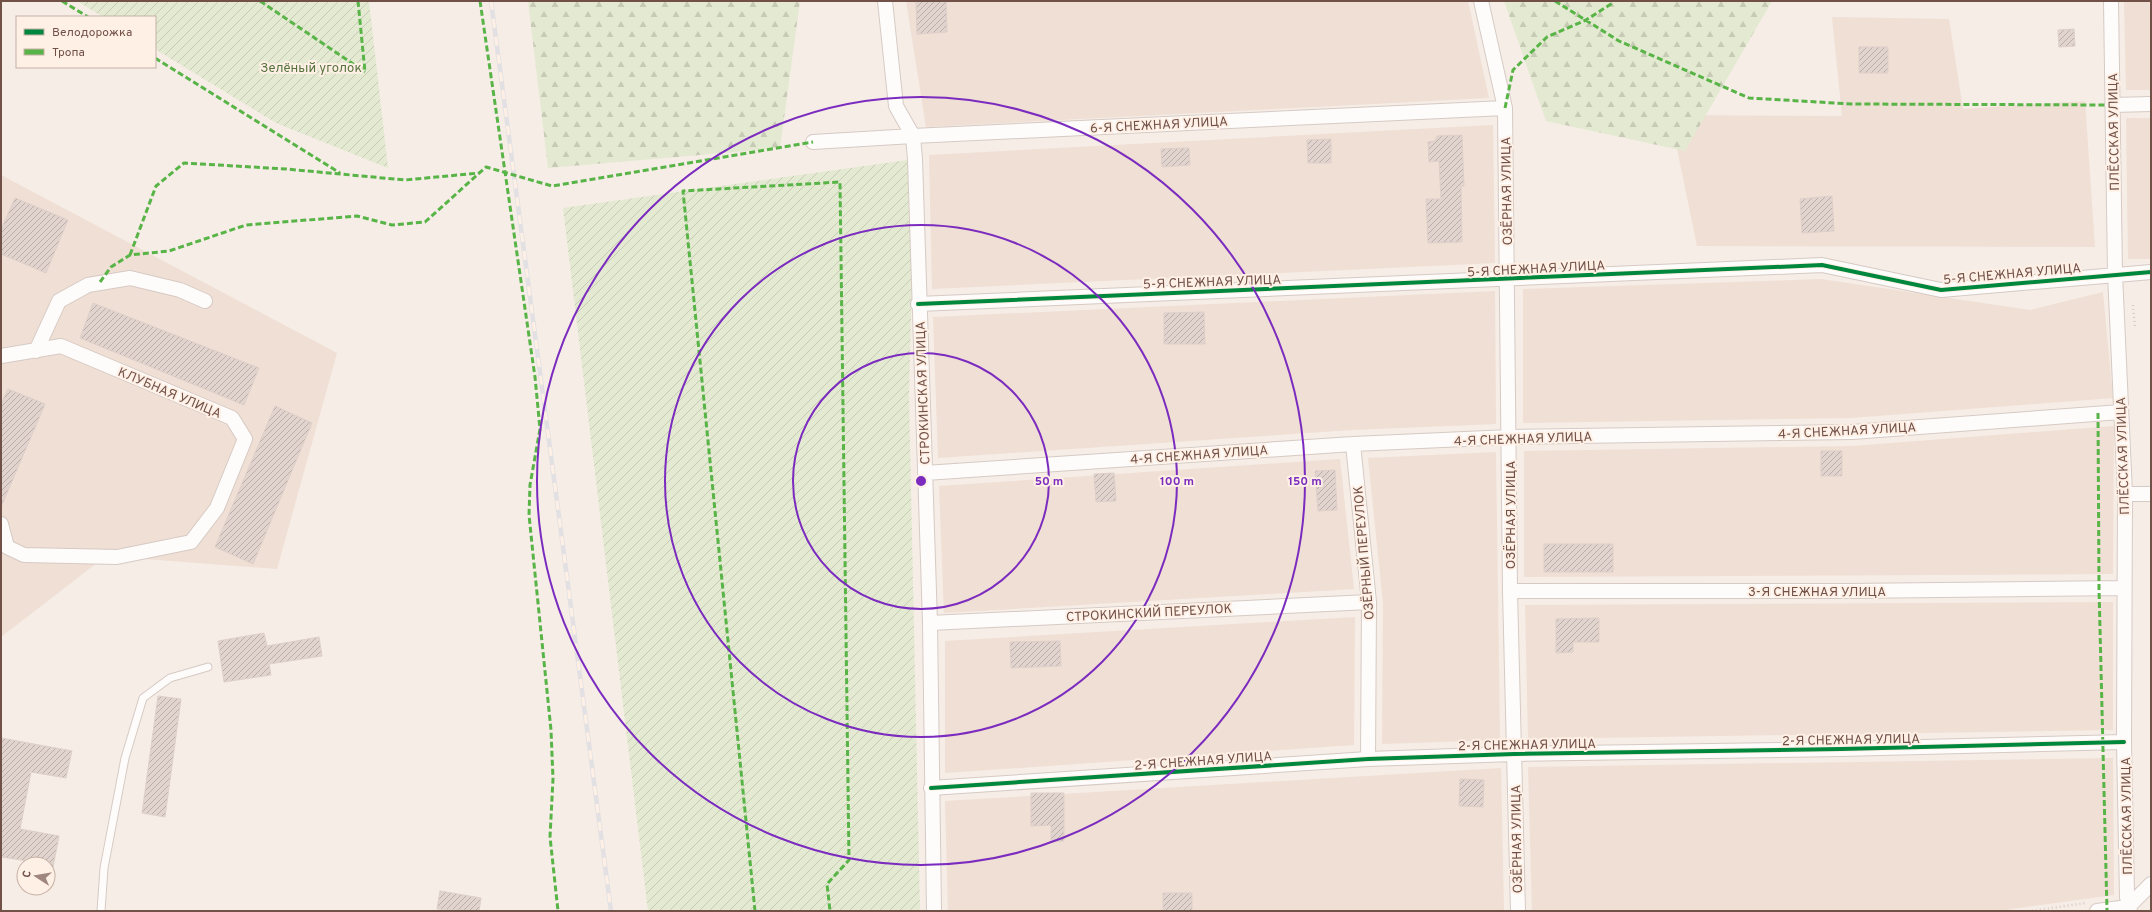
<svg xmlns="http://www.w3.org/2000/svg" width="2152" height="912" font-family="Overpass,sans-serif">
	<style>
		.residential { fill: #f0dfd4 }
		.forest { fill: url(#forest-firs) }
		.garden { fill: url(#garden-furrows) }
		.building { fill: url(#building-hatch); stroke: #decfc9 }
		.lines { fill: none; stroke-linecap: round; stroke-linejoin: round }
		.service-casing { stroke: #d6cac4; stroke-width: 9 }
		.minor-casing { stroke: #d6cac4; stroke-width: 16 }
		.path { stroke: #d7cbc8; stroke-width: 2.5; stroke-dasharray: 1 3; stroke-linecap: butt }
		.service { stroke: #fefcfb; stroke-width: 7 }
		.minor { stroke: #fefcfb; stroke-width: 14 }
		.rail-casing { stroke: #e2e0e3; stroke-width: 4.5 }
		.rail { stroke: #fff0e5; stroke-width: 3; stroke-dasharray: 9; stroke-linecap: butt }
		.quiet { stroke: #59b447; stroke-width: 3; stroke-dasharray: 6 3; stroke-linecap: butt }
		.cycleway-casing { stroke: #fff0e5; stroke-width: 6 }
		.cycleway { stroke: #00873e; stroke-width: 4 }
		.ring { fill: none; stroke: #7b2cbf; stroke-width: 2 }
		.labels { text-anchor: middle; stroke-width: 4; stroke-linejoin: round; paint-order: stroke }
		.park-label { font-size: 13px; fill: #56723e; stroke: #fff0e5 }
		.street-label { font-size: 13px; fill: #715048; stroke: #fff0e5 }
		.centre { fill: #7b2cbf; stroke: #fff0e5; stroke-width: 2 }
		.ring-label { font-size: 12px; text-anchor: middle; font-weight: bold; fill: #7b2cbf; stroke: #fff0e5; stroke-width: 4; stroke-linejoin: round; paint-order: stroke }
	</style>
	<defs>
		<pattern id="forest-firs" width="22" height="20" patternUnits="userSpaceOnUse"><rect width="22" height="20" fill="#e4ead1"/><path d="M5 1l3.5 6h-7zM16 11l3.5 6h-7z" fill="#c7cab5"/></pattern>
		<pattern id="garden-furrows" width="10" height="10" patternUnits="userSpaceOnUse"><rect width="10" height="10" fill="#e4ead1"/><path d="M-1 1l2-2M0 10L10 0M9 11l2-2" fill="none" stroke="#c7cab5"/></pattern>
		<pattern id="building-hatch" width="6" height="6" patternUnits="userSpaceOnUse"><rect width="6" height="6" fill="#e1d4ce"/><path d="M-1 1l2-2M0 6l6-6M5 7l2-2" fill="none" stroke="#bbaea9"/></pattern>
	</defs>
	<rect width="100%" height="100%" fill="#f5ede6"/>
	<path class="residential" d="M906,1H1468L1489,98L926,127Z
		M2124,1H2151V90H2126Z
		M1832,17L1949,19L1963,109L2085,101L2095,247L1697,246L1670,115L1842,116Z
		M2126,118H2151V259H2128Z
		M1493,125L1495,263L932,289L929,155Z
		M1,175L337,353L277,569L106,556L1,637Z
		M1821,279L2030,310L2103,292L2113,398L1851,418L1523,423V289Z
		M1495,291L1496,424L1352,430L938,458L933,317Z
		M2114,426L2113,574L1524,577V451L1852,446Z
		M1496,452L1500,740L1382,744L1383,603L1368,458Z
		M1340,459L1354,589L944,613L939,486Z
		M2113,602V730L1528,739L1525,605Z
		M1355,617L1354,745L945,773V641Z
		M2113,758L2114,895L1997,911H1532L1528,767Z
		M1501,768L1504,911H948L945,801Z"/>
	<path class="forest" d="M528,1H800L780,148L548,168Z
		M1504,1H1772L1685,151L1546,121Z"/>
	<path class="garden" d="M77,1H369L388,168L276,123L155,49V17H103Z
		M915,159L909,395L920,911H648L563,208Z"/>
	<path class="building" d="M916,1H946L947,32L917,34Z
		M2074,29L2075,46L2059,47L2058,30Z
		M1859,47H1888V73H1859Z
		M1462,135L1464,186H1461L1462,242L1428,243L1426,199H1441L1439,161L1429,162L1428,142L1435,141L1437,136Z
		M1331,139V163H1308L1307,140Z
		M1189,148L1190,165L1162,167L1161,149Z
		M1832,196L1834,231L1802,233L1800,199Z
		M15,198L68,220L46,273L1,254V230Z
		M93,303L259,368L244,405L80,338Z
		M1204,312L1205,344H1164V313Z
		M8,389L45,404L1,507V404Z
		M275,406L312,423L253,564L215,547Z
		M1821,451H1842V476H1821Z
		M1335,470L1337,510L1318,511L1315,471Z
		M1114,473L1116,501L1096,502L1094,474Z
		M1544,544H1613V572H1544Z
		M1599,618V642H1573V652L1556,653V619Z
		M264,633L267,646L319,637L322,656L269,664L271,675L224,682L218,641Z
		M1060,641L1061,666L1011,668L1010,642Z
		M158,696L181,699L165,817L142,813Z
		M1,738L72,751L66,778L31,772L20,829L59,836L53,867L48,866V864L1,857Z
		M1460,779L1484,780L1483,807L1459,806Z
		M1031,793H1064V841L1051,842V825L1031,826Z
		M440,891L481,898L479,911L437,909Z
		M1163,893H1192V911H1163Z"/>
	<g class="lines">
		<g class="service-casing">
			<path id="service" d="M101,911L104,868L125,758L143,698L170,678L208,667"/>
		</g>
		<g class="minor-casing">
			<path id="minor" d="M885,1L896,106L913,136L915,159L930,623L934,911
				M1481,1L1505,108L1510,591L1518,911
				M2111,1L2115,274L2125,494L2124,742L2127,897L2130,911
				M2112,105L2151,104
				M813,142L913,136L1505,108
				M918,304L1822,265L1941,290L2151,272
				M36,351L59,301L88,285L130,278L180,290L205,301
				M1,356L61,346L232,418L245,439L217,508L191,542L117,557L24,555L7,547L1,524
				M1353,444L1369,602L1368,759
				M925,473L1353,444L1510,437L1852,432L2121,412
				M2125,494H2151
				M1510,591H1847L2124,588
				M930,623L1369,602
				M931,788L1368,759L1514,754L1841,749L2124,742
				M2097,911L2128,907L2151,884"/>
		</g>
		<path class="path" d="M2133,305L2135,328
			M2032,911L2085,903"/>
		<use href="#service" class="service"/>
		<use href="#minor" class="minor"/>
		<g class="rail-casing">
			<path id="rail" d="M491,1L611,911"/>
		</g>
		<use href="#rail" class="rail"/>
		<path class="quiet" d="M62,1L88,17
			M260,1L365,72
			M358,1L365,72
			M480,1L535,377L540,429L530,485L529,515L551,730L553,779L550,837L558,911
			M1555,1L1619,41L1749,98L1852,104L2112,105
			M155,58L340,173
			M1505,108L1513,70L1547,37L1586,20L1611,4L1612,1
			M130,255L156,186L184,163L286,169L405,180L479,173
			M100,282L111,267L130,255L169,251L246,225L357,216L392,225L425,222L486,167L552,186L813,142
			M2098,413L2099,588L2107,911
			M755,911L683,191L840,182L849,860L827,884L830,911"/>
		<g class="cycleway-casing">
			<path id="cycleway" d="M918,304L1822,265L1941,290L2151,272
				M931,788L1368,759L1514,754L1841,749L2124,742"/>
		</g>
		<use href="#cycleway" class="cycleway"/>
	</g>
	<g class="ring">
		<circle cx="921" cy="481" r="128"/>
		<circle cx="921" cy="481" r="256"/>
		<circle cx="921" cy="481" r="384"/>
	</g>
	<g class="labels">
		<g class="park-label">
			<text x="311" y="72">Зелёный уголок</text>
		</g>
		<g class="street-label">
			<text transform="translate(1159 124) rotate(-3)" y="5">6-Я СНЕЖНАЯ УЛИЦА</text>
			<text transform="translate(2113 132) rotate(-91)" y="5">ПЛЁССКАЯ УЛИЦА</text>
			<text transform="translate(1506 191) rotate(-91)" y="5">ОЗЁРНАЯ УЛИЦА</text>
			<text transform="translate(1536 268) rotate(-3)" y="5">5-Я СНЕЖНАЯ УЛИЦА</text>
			<text transform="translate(2012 273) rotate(-5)" y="5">5-Я СНЕЖНАЯ УЛИЦА</text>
			<text transform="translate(1212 281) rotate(-2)" y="5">5-Я СНЕЖНАЯ УЛИЦА</text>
			<text transform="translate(170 392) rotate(23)" y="5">КЛУБНАЯ УЛИЦА</text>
			<text transform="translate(922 393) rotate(-92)" y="5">СТРОКИНСКАЯ УЛИЦА</text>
			<text transform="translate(1847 430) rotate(-3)" y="5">4-Я СНЕЖНАЯ УЛИЦА</text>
			<text transform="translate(1523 438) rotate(-2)" y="5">4-Я СНЕЖНАЯ УЛИЦА</text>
			<text transform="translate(1199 454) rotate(-4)" y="5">4-Я СНЕЖНАЯ УЛИЦА</text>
			<text transform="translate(2122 456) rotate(-92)" y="5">ПЛЁССКАЯ УЛИЦА</text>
			<text transform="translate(1510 515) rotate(-90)" y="5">ОЗЁРНАЯ УЛИЦА</text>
			<text transform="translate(1363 553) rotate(-95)" y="5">ОЗЁРНЫЙ ПЕРЕУЛОК</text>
			<text x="1817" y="596">3-Я СНЕЖНАЯ УЛИЦА</text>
			<text transform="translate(1149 612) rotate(-3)" y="5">СТРОКИНСКИЙ ПЕРЕУЛОК</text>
			<text transform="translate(1851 739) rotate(-1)" y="5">2-Я СНЕЖНАЯ УЛИЦА</text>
			<text transform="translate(1527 744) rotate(-1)" y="5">2-Я СНЕЖНАЯ УЛИЦА</text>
			<text transform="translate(1203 760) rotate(-4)" y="5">2-Я СНЕЖНАЯ УЛИЦА</text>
			<text transform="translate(2126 816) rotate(-91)" y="5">ПЛЁССКАЯ УЛИЦА</text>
			<text transform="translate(1516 839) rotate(-91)" y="5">ОЗЁРНАЯ УЛИЦА</text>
		</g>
	</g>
	<circle cx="921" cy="481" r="6" class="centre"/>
	<g class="ring-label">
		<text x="1049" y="485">50 m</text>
		<text x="1177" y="485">100 m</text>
		<text x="1305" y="485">150 m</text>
	</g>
	<rect width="2152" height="912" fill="none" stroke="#715048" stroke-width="4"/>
	<rect x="16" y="16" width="140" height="52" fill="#fff0e5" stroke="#c6b0a6"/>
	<rect x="24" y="29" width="20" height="6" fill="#00873e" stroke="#c6b0a6"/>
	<text x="52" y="36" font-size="12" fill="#715048">Велодорожка</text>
	<rect x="24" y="49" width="20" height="6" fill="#59b447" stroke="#c6b0a6"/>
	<text x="52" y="56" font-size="12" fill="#715048">Тропа</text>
	<g transform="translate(36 876) rotate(282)"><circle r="19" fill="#fff0e5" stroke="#c6b0a6"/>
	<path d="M0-3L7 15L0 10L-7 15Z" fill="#9f877f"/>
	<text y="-6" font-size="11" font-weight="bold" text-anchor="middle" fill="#715048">С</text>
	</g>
</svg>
